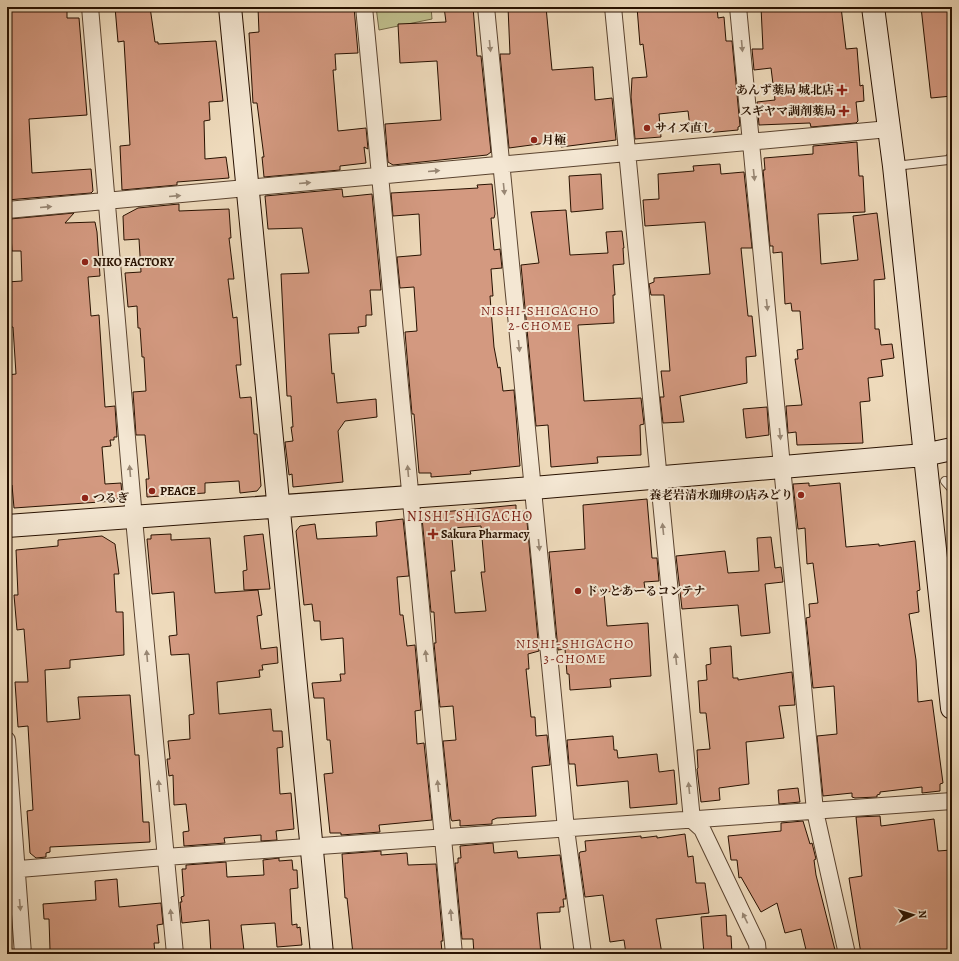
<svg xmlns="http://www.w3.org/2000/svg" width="959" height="961" font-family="Alegreya,'Noto Serif JP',serif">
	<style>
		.green { fill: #bfbe8c; stroke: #746846 }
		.building { fill: #d39980; stroke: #281100; fill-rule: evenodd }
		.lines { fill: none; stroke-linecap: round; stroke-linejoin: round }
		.lane-casing { stroke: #5a432f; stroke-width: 10 }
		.street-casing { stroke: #5a432f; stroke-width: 18 }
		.secondary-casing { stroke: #281100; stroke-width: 24 }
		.lane { stroke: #f4e7d3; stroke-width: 8 }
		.street { stroke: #f4e7d3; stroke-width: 16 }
		.secondary { stroke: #f4e7d3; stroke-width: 22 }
		.oneway { fill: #988774 }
		.poi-dot { fill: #8f2418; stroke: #f4e7d3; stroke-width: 1.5 }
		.labels { text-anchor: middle; stroke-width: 4; stroke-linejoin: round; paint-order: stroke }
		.poi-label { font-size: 12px; font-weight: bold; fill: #281100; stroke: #f4e7d3; text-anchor: start }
		.neighbourhood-label { font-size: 13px; letter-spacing: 1px; fill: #7a1f14; stroke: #f4e7d3 }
		.quarter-label { font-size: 14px; letter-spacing: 1px; fill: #7a1f14; stroke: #f4e7d3 }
	</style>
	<rect width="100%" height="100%" fill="#eedabb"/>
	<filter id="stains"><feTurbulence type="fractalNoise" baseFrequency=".005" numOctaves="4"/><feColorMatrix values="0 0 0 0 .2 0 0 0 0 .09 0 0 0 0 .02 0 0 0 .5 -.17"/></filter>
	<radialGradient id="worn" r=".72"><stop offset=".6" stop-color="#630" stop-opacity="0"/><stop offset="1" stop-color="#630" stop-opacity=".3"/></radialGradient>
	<path class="green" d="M376,7H431L432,19L379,30Z"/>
	<path class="building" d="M48,7H67V18H79L87,115L29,119L32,173L91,169L93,191L91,193L7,200V12Z
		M115,7H150L155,42H158V44L216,41L223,101L209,102L210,120L204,121L205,159L226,157L229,178L177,182V185L122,190L120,146L130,145L124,41L118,42Z
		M298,7V10L354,7L358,53L335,54L336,70H333L338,131L366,128L368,149L364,147L366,163L340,166V170L264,177L262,157H264L257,103H253L249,33L259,32L258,8Z
		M444,7H473L477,56H481L491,152L487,155L393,165L388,162L385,124L441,120L437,61L400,63L398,24L446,22Z
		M508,7H546L552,70L593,67L595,100L612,98L616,140L561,147V141L509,148L500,54H510Z
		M637,7H717L718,18L724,17L726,41H732L740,126L738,127V130L706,133L705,125L690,127L688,111L659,114L661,137L635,139L631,97L632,78L647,77L643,44L640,45Z
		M761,7H841L846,49L857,48L860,86L863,85L864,101L856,102L858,121L856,123L811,127L810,123L759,125L757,102L775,100L771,68L754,70L752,49H763Z
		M921,7H952V96L931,98Z
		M857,142L859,176H863L865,212L818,214L821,264L858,260L853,216L877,213L885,279L874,280L875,329H879L881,345L892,344L894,358L881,360L883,376L868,378L870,401L860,402L863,443L797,445L796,432L788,433L786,406L802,405L795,359H798L797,350L803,349L800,311H792L791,303L785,304L782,252L773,253V246H770L763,170H765L764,158L813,154V146Z
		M720,164L721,174L744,172L752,248H741L748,316H752L756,356L746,357L747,383L680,396L684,422L663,423L660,397H664L661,371H670L664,295H651L649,284L654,282V278L710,274L705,222L645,226L643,200L659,199L658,174L694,171L693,166Z
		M601,174L603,209L571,212L569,176Z
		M492,184L495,214L494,218H491L494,250L500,249L502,268L491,269L493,296H490L494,347L498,368L500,367L503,391L514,390L520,466L470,471L471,474L431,477V473H419L414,414H412L408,368L405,332L417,331L414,287L400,288L397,257L421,255L419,214L393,216L391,193L478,188L477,185Z
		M342,189L343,197L372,194L381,290H370L372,315H366V326L358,327L359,333L329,334L332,374L334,373L337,403L376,399L377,417L345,421L338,431L343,482L293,487L292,474L289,475L285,442L293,441L291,427H293L291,396H287L281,274L309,273L302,228L268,229L265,196Z
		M179,204V211L229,209L231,238H229L234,279H228L233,318L237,317L241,365H236L240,398L251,397L254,434H257L261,486L257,491L240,493L239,481L205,483V493L147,497L146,479H149L145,435H136L133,392L146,391L144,357H142L140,328H138L137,306L128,307L125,273L141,272L139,239L124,240L123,216L138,208Z
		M566,210L570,255L608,253L606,232L622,231L624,248H623L624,264L613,265L615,295H613L614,323L578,325L584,401L641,398L644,424L640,425L641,455L597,457L598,463L551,467L548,425L536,426L521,265L539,263L531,212Z
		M74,213L65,223L95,222L97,232L100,276L88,277L91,316L99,315L105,407L115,406L117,437H114V440H110L111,446L102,447L105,484L121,483L122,495L114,501L14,508L12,485L7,486V375L16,374L13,327H7V282L22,281L21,251H12L10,219Z
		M767,407L769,435L746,438L743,409Z
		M809,483V486L840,483L846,547L879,544V546L915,541L920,590L917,591L919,612L909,614L916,660L918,702L932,700L943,783L940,784V791L922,793V787L880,792V794L877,795V797L855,798L852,797V793L823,796L817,736L837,734L834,686L813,688L806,618L810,617L809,604L818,603L813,563L807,564L805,528L798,529L793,484Z
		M647,499L652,558H657L659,581L644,582L645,589L604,592L607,626L648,623L651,676L610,679L611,687L570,690L569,674H567L565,649L558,650L549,552L585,549L583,505Z
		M516,505V512L526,511L539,651L528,654L529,669H526L531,717H535L536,736L547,735L550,765L532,767L536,816L497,818L492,820V824L460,826V820L452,821L451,819L443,741L456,740L453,706L440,707L434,643H436L434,612H431L422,518L432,517V513ZM481,526L485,572H481L486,611L455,613L451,571H455L451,528Z
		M403,519L409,576L397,577L400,615H403L407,646L415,645L421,710L415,711L417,744L424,743L432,820L379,825L380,832L341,835V833H330L324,774L333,773L330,740H327L324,698H314L312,683L341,681L340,674H345L343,638L321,640L320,621H314L312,604L304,605L296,531L300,526L315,524L317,539L377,536L376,522Z
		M171,534V540L210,538L215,593L258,590L262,615L257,616L261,649L277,647L278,663L262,665L263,670H259L260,677L217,682L219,714L271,709L273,731H282L283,747L277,748L280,794L291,793L294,829L276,831L277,840L261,841V835L224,838L225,843L184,846L183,832L189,831L186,804L174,805L173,775L169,776L167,759H170L168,741L190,739L189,715L194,714L189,654L171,655L169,636L177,635L174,592L152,594L147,539H151V535Z
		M263,534L270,589L244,590L243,571L247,570L244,536Z
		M102,536L115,544L119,574H114L116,612H123L124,655L70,660V668L45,670L47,722L80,719L78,697L130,695L135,755H139L143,822H149L150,842L50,847V852L46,853V857L36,858L30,853L27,811L33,810L28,726L18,727L15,682H28L24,629L17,630L14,595H18L16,550L58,546V540Z
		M771,537L775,568L781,567L783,582L765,584L770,633L741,636L738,605L682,609L676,556L725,551L728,573L759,571L757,538Z
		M731,646L733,678H738V680L792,672L795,705L779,706L784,738L746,742L749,784L719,788L720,800L701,802L697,769L698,768L697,750L710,749L706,713H700L698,681L707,680L706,665L711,664L710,648Z
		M613,736L614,750H617L618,758L657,754L659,772L674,770L677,804L630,808L628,781L577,786L575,764H569L567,740Z
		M798,788L800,802L779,804L778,790Z
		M880,816L881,826L934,819L938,851L951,850L952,954H861L849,878L862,876L856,817Z
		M803,821L810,844L812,843L816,859L814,860L816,875L836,954H807L801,929L785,933L777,903L761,912L741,877L739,878L737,860H731L728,836L781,831V823Z
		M685,834L688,857L693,856L696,883H705L709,913L656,919L662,954H626L624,940L610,942L603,895L585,897L579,854L580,852L586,851L585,841L641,836V838L657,836V838Z
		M493,843L494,853L517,851L518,858L560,855L566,899H563L564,907H560V912L537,913L541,954H474L473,939H462L455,863H458V858H461L460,846Z
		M381,851V855L407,853L408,865L436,864L443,941H441L442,952L413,954H353L347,898H345L342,854Z
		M279,858V861L292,860L293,870H297L298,888L290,889L292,925L297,924V928L300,927L302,945L277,947L275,923L241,925L244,951L211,954L209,920L182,923L180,902H182L181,897L184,896L182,869H186V865L226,862L227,877L264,875L263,860Z
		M117,879L119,907L161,903L163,924L157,925L159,943H154L155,954H66V950H50L49,919H44L43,904L96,900L95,881Z
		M726,915L727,936H731L732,954H704L701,917Z"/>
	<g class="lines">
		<g class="lane-casing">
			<path id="lane" d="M895,166L948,160L952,156
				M945,481L952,489"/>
		</g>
		<g class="street-casing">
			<path id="street" d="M90,7L134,519L175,954
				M364,7L454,954
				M486,7L566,829L583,954
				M613,7L692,820L702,829L757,944L758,954
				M738,7L815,811L847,954
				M7,210L889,129
				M7,740L23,954
				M7,870L165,857L952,801"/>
		</g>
		<g class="secondary-casing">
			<path id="secondary" d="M230,7L322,954
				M873,7L894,166L952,708
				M7,526L533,488L924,455L952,449"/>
		</g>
		<use href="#lane" class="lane"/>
		<use href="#street" class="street"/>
		<use href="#secondary" class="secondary"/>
	</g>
	<defs><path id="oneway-solid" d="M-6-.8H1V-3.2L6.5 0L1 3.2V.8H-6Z"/></defs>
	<g class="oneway">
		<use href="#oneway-solid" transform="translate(490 46) rotate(84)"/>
		<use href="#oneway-solid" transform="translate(742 46) rotate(85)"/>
		<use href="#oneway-solid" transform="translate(434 171) rotate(-5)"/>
		<use href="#oneway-solid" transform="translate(754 175) rotate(84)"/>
		<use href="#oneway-solid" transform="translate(305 183) rotate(-5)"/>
		<use href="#oneway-solid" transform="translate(504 189) rotate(84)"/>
		<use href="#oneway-solid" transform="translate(175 196) rotate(-5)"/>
		<use href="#oneway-solid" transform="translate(46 207) rotate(-5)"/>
		<use href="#oneway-solid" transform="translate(767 305) rotate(84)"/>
		<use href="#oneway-solid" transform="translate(519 346) rotate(84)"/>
		<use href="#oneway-solid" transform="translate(780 434) rotate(84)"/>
		<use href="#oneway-solid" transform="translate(130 471) rotate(-95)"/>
		<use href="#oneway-solid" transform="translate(408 471) rotate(-95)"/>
		<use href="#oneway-solid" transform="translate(663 529) rotate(-96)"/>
		<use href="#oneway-solid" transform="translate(539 545) rotate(84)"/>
		<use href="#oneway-solid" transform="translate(147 656) rotate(-95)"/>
		<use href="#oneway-solid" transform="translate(426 656) rotate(-96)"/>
		<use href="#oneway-solid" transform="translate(676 659) rotate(-96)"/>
		<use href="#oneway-solid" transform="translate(159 786) rotate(-95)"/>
		<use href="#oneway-solid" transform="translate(438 786) rotate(-96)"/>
		<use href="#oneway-solid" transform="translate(689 788) rotate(-96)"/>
		<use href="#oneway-solid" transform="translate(20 905) rotate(85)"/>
		<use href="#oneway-solid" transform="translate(171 915) rotate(-96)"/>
		<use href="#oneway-solid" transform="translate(451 915) rotate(-95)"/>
		<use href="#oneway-solid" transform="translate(745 918) rotate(-116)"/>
	</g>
	<g class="poi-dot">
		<path d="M840 84h4v4h4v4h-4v4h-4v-4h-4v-4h4z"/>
		<path d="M842 105h4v4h4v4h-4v4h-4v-4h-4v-4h4z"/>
		<circle cx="647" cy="128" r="4"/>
		<circle cx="534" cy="140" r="4"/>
		<circle cx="85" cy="262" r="4"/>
		<circle cx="152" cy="491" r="4"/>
		<circle cx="801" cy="495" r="4"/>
		<circle cx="85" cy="498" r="4"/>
		<path d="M431 528h4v4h4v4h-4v4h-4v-4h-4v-4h4z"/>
		<circle cx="578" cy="591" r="4"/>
	</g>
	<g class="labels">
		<g class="poi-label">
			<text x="834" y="94" text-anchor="end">あんず薬局 城北店</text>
			<text x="836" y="115" text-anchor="end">スギヤマ調剤薬局</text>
			<text x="655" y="132">サイズ直し</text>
			<text x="542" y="144">月極</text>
			<text x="93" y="266">NIKO FACTORY</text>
			<text x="160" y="495">PEACE</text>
			<text x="793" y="499" text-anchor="end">養老岩清水珈琲の店みどり</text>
			<text x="93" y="502">つるぎ</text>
			<text x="441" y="538">Sakura Pharmacy</text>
			<text x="586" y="595">ドッとあーるコンテナ</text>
		</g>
		<g class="neighbourhood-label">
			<text x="540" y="315">NISHI-SHIGACHO<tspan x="540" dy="15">2-CHOME</tspan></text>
			<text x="575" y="648">NISHI-SHIGACHO<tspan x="575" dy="15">3-CHOME</tspan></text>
		</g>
		<g class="quarter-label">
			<text x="470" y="521">NISHI-SHIGACHO</text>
		</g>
	</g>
	<rect width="959" height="961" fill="none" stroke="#eedabb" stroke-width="24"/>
	<rect x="8" y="8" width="943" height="945" fill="none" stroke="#281100" stroke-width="2"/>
	<rect x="12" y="12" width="935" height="937" fill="none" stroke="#281100"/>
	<g transform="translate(913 915) rotate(86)" stroke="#f4e7d3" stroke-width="3" paint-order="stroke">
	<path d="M0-3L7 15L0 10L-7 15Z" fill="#281100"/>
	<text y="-6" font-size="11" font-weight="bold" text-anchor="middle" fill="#281100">N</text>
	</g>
	<rect width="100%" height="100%" filter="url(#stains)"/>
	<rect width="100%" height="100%" fill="url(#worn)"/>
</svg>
